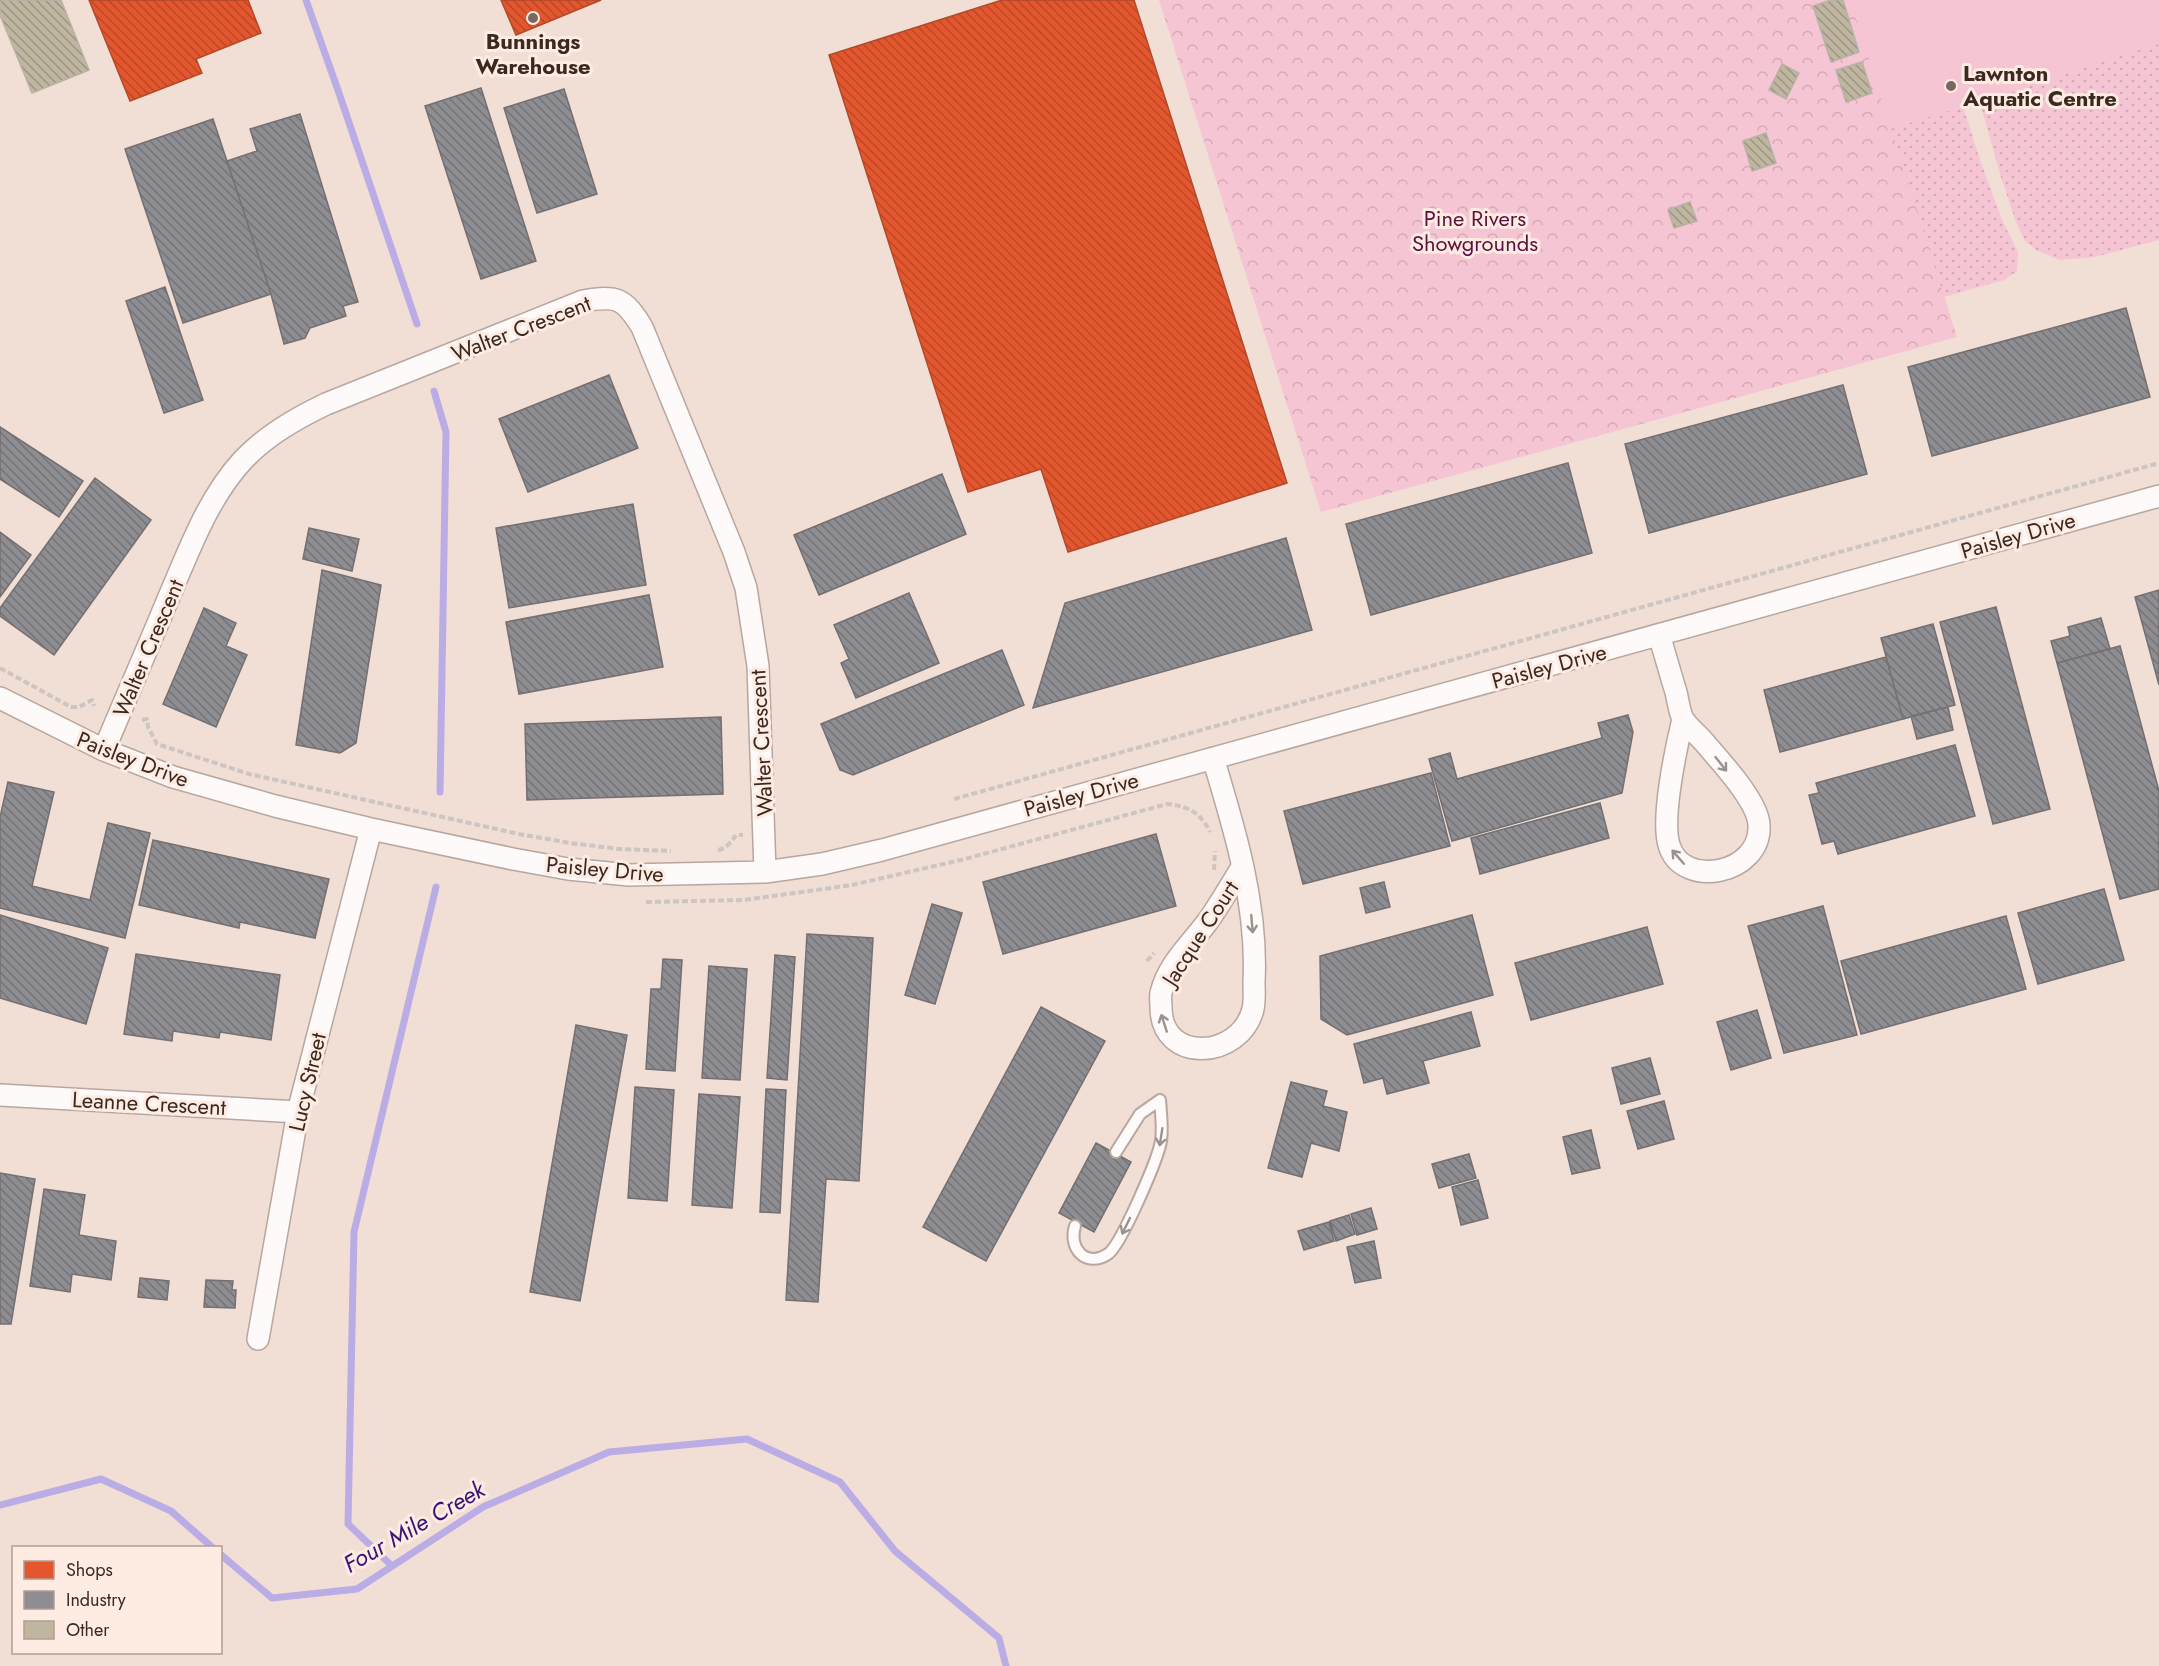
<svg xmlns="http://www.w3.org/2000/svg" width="2159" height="1666" font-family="Jost,sans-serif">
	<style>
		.grass { fill: url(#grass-dots) }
		.park { fill: url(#park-crowns) }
		.pitch { fill: #f6c5d4 }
		.shops { fill: url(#shops-back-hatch); stroke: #b1492a; stroke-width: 1.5 }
		.industry { fill: url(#industry-back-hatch); stroke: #746f70; stroke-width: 1.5 }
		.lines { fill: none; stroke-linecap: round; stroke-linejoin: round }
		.stream { stroke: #baace4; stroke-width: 7 }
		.building { fill: url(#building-back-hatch); stroke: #b9b1a5; stroke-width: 1.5 }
		.lane-casing { stroke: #b7a79f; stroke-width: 14 }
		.street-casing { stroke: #b7a79f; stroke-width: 24 }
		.path { stroke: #ccc5c1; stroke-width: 4; stroke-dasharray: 6 3; stroke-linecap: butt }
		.lane { stroke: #fdfaf9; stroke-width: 10 }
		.street { stroke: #fdfaf9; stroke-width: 21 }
		.oneway { stroke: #9c928d }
		.poi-dot { fill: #7a6860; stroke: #feebe2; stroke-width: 2 }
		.labels { text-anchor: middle; stroke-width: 6; stroke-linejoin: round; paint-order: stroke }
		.poi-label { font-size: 22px; font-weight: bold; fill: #3a2921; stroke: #feebe2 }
		.park-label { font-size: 22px; fill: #5d0f3f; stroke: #feebe2 }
		.street-label { font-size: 22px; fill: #3a2921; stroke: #feebe2 }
		.water-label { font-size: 24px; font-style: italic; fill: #341677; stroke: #feebe2 }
	</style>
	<defs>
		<pattern id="grass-dots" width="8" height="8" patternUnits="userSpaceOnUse" patternTransform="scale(1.5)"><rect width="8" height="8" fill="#f6c5d4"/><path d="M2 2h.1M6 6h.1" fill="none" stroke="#d4a9b6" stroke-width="1.8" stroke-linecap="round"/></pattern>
		<pattern id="park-crowns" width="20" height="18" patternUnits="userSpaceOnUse" patternTransform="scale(1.5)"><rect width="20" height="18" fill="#f6c5d4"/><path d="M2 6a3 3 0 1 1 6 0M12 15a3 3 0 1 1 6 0" fill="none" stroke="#d4a9b6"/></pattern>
		<pattern id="shops-back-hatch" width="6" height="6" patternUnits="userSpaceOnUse" patternTransform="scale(1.5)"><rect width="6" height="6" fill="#e4572e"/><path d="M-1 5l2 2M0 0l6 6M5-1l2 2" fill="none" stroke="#ba4827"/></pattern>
		<pattern id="industry-back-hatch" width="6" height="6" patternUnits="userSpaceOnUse" patternTransform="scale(1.5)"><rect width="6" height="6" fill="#8d8d92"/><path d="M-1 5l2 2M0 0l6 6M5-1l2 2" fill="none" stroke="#747377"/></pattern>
		<pattern id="building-back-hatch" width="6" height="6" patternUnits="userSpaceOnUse" patternTransform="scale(1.5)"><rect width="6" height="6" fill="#bfb6a0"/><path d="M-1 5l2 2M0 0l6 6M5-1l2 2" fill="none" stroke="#9c9482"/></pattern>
	</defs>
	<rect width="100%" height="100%" fill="#f1ded5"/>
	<path class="grass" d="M1799,0H1933L1952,72L1980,160L2003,222L2018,252L2017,271L2004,280L1912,306Z
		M2159,0V240L2095,257L2060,260L2036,250L2025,241L2015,219L2000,174L1976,88Z"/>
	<path class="park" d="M1159,0H1850L1957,337L1321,512Z"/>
	<path class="pitch" d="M1850,0H2159V44L1891,129Z"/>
	<path class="shops" d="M89,0H248L261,33L196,59L202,73L130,101Z
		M501,0H601L516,35Z
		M1002,0H1134L1287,483L1068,552L1041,469L968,492L829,55Z"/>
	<path class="industry" d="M481,88L536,261L481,279L425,106Z
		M564,89L597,194L537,213L504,108Z
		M300,114L358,302L343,306L346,316L310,328L305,338L284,344L271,294L227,161L257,151L250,129Z
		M213,119L271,294L183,323L125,149Z
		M165,287L203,400L164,413L126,301Z
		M2126,308L2150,397L1932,456L1908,367Z
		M609,375L638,448L528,492L499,419Z
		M1843,385L1867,474L1649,533L1625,444Z
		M0,427L83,481L59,517L0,479Z
		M1568,463L1592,553L1371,615L1346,524Z
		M942,474L966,534L819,595L794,535Z
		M95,478L151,520L54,655L0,616V608Z
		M633,504L646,585L509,608L496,528Z
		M309,528L359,539L352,571L303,559Z
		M0,532L31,555L0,597Z
		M1286,538L1312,630L1033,708L1065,603Z
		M322,570L381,585L356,743L340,753L296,745Z
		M2159,590V685L2135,597Z
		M909,593L939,663L856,698L841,663L849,659L834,625Z
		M649,595L663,667L519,694L506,622Z
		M1996,607L2050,809L1993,824L1940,622Z
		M204,608L236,623L226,646L247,655L216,727L163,704Z
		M2101,618L2110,649L2057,663L2051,641L2070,636L2068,627Z
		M1933,624L1955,705L1903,719L1881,638Z
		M2120,646L2159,791V889L2120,899L2057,663Z
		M1002,650L1024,705L853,775L840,770L821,724Z
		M1886,657L1903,719L1780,752L1764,690Z
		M1948,707L1953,730L1917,739L1911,716Z
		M1628,715L1633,732L1622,793L1452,841L1429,759L1450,753L1457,779L1602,738L1598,723Z
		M721,717L723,794L527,800L525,724Z
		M1955,745L1975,816L1838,854L1834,841L1822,844L1809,795L1819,793L1816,783Z
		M1431,773L1450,846L1303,884L1284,811Z
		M8,782L54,792L32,886L90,900L108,823L150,833L125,938L0,908V817Z
		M1600,803L1609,838L1480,874L1471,838Z
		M1156,834L1176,906L1003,954L983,882Z
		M153,840L329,879L315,938L240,922L239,928L139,905Z
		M1384,882L1390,907L1366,913L1360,888Z
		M2104,889L2124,960L2038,984L2018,913Z
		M932,904L962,913L935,1004L905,995Z
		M1823,906L1857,1035L1784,1053L1748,926Z
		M0,915L108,948L86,1024L0,998Z
		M1472,915L1493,995L1347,1035L1321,1019L1320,956Z
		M2006,916L2026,989L1861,1034L1841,961Z
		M1647,927L1663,984L1531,1020L1515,963Z
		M807,934L873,938L859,1181L826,1179L818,1302L786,1300Z
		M136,954L280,975L271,1040L220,1032L219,1038L173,1031L172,1041L124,1034Z
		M775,955L795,957L787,1080L767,1078Z
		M663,959L682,960L675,1071L646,1069L651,989H661Z
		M709,966L747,969L740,1080L702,1078Z
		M1041,1007L1105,1041L986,1261L923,1227Z
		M1757,1010L1771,1058L1731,1070L1717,1022Z
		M1471,1012L1480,1046L1423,1061L1429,1083L1387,1094L1383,1078L1364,1083L1354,1044Z
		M576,1025L627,1035L580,1301L530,1292Z
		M1650,1058L1660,1094L1621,1104L1612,1068Z
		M1291,1082L1327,1091L1323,1106L1347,1112L1339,1151L1311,1143L1302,1177L1268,1168Z
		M635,1087L674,1090L667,1201L628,1198Z
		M766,1089L786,1090L780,1213L760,1212Z
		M699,1094L740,1097L732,1208L692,1205Z
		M1664,1101L1674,1139L1638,1149L1627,1111Z
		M1591,1130L1600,1168L1572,1174L1563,1137Z
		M1096,1143L1131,1162L1094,1232L1059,1213Z
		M1469,1154L1476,1178L1439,1188L1432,1164Z
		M0,1173L35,1179L11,1324H0Z
		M1478,1180L1488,1218L1461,1225L1452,1187Z
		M44,1189L85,1195L79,1235L116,1241L111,1280L72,1274L70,1292L30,1286Z
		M1371,1208L1377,1229L1357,1235L1351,1214Z
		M1349,1215L1355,1234L1336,1241L1330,1221Z
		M1329,1222L1334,1241L1304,1250L1298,1231Z
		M1374,1241L1381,1278L1355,1283L1347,1247Z
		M140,1278L169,1281L167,1300L138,1297Z
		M206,1280L233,1281L232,1290H236L235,1308L204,1307Z"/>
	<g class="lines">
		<path class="stream" d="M306,0L339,93L417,324
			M434,391L446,432L440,792
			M0,1505L101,1479L171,1511L213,1548
			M220,1554L272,1598L357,1589L483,1507L609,1452L747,1439L840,1482L895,1551L999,1638L1006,1666
			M392,1566L348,1524L354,1232L436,887"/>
	</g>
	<path class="building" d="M0,0H61L89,70L32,93L0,15Z
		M1831,0H1843L1859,52L1831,62L1813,6Z
		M1862,62L1872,93L1846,102L1836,70Z
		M1782,64L1799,73L1786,99L1769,90Z
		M1766,133L1776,163L1752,171L1743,141Z
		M1690,202L1697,221L1674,228L1668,210Z"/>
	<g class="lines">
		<g class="lane-casing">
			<path id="lane" d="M1075,1226C1068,1249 1086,1268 1108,1254C1121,1245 1158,1159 1161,1141C1163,1127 1161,1114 1160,1100L1140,1114L1116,1152"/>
		</g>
		<g class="street-casing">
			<path id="street" d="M1659,635C1665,654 1670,673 1676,692C1678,700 1679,711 1683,719C1688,727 1698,735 1704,742C1720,761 1758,801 1759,825C1762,874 1682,890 1669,845C1661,818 1676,748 1683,719
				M0,698L104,750L173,777L275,806L371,829L513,859L568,869L629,875L765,872L822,864L882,850L2159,496
				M104,750C125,700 147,650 168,599C189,551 207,499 243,460C267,435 295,419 326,404L583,301C617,295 624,298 642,327L734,552L746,588L758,666L765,872
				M1213,758C1235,830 1258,906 1254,982C1254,990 1255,1001 1253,1009C1241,1059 1161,1065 1161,1007C1161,1002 1160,997 1161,993C1168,964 1191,944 1208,921C1220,904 1231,885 1242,867
				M0,1095L298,1112
				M258,1339L298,1112L371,829"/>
		</g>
		<path class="path" d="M0,668L71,707H79L92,700L94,706
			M142,720L147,719L148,727L157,744L249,774L519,834L570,843L619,849L671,851
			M954,799L2159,463
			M718,850C726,849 732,841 736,835H743
			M1214,870L1215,851
			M646,902L744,900L852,885L965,859L1167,804C1188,806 1201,813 1210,832
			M1147,961L1154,953"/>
		<use href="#lane" class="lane"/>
		<use href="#street" class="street"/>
	</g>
	<defs><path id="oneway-shaft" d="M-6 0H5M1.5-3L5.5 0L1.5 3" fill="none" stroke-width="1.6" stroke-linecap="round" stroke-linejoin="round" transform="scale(1.5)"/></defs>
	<g class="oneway">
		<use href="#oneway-shaft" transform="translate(1721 764) rotate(52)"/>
		<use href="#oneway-shaft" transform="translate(1678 857) rotate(-131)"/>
		<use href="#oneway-shaft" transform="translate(1252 924) rotate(85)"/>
		<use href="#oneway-shaft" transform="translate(1164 1023) rotate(-108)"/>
		<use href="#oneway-shaft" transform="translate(1161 1137) rotate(99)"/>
		<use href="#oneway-shaft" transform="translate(1126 1226) rotate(116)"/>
	</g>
	<g class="poi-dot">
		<circle cx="533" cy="18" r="6"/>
		<circle cx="1951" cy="86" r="6"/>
	</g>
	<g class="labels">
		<g class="poi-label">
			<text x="533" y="49">Bunnings<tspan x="533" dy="25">Warehouse</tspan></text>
			<text x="1963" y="81" text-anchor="start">Lawnton<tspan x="1963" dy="25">Aquatic Centre</tspan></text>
		</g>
		<g class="park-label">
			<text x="1475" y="226">Pine Rivers<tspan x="1475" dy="25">Showgrounds</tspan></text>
		</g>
		<g class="street-label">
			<text transform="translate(521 328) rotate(-21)" y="8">Walter Crescent</text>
			<text transform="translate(2018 535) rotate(-16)" y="8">Paisley Drive</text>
			<text transform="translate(148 648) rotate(-67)" y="8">Walter Crescent</text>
			<text transform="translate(1549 666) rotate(-15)" y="8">Paisley Drive</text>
			<text transform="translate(761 743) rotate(-93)" y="8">Walter Crescent</text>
			<text transform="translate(133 759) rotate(21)" y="8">Paisley Drive</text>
			<text transform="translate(1081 794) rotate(-15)" y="8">Paisley Drive</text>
			<text transform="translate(605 869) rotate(5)" y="8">Paisley Drive</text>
			<text transform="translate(1200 933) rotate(-57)" y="8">Jacque Court</text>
			<text transform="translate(307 1082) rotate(-77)" y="8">Lucy Street</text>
			<text transform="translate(149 1103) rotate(3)" y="8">Leanne Crescent</text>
		</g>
		<g class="water-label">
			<text transform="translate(414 1527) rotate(-30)" y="8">Four Mile Creek</text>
		</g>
	</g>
	<rect x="12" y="1546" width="210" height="108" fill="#feebe2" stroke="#b09d95" stroke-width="1.5"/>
	<rect x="24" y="1561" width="30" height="18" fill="#e4572e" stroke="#b09d95" stroke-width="1.5"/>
	<text x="66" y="1576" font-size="18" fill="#3a2921">Shops</text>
	<rect x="24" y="1591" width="30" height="18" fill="#8d8d92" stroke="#b09d95" stroke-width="1.5"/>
	<text x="66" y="1606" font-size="18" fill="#3a2921">Industry</text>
	<rect x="24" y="1621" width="30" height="18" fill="#bfb6a0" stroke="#b09d95" stroke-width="1.5"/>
	<text x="66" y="1636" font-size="18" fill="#3a2921">Other</text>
</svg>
